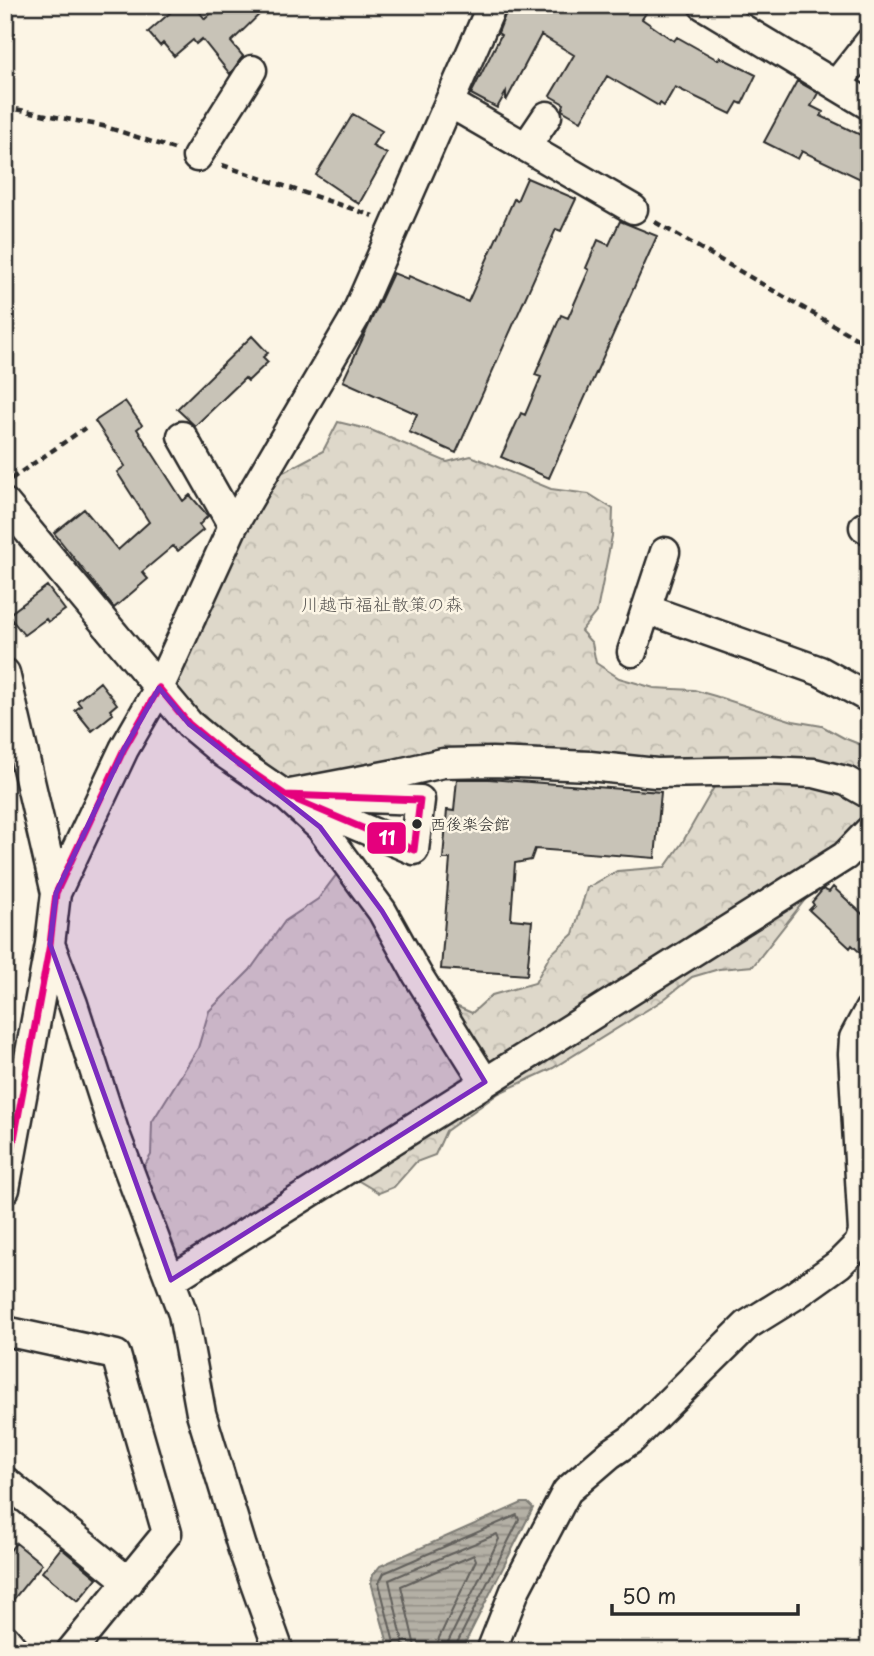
<svg xmlns="http://www.w3.org/2000/svg" width="874" height="1656" font-family="'Playpen Sans','Klee One',sans-serif">
	<style>
		.forest { fill: url(#forest-crowns); stroke: #84827a; stroke-width: 2 }
		.water { fill: url(#water-rules); stroke: #7d7b74; stroke-width: 2 }
		.lines { fill: none; stroke-linecap: round; stroke-linejoin: round }
		.shore { stroke: #62605c; stroke-width: 2 }
		.building { fill: #c8c3b7; stroke: #2b2b2b; stroke-width: 2 }
		.minor-casing { stroke: #2b2b2b; stroke-width: 33 }
		.path { stroke: #2b2b2b; stroke-width: 4.5; stroke-dasharray: 7 5; stroke-linecap: butt }
		.minor { stroke: #fcf5e5; stroke-width: 28 }
		.bus-1-casing { stroke: #fcf5e5; stroke-width: 12 }
		.bus-1 { stroke: #e5007d; stroke-width: 7 }
		.marked { fill: #7b2cbf; fill-opacity: 0.2; stroke: #7b2cbf; stroke-width: 5; stroke-linejoin: round }
		.bus-dot { fill: #2b2b2b; stroke: #fcf5e5; stroke-width: 2.5 }
		.labels { text-anchor: middle; stroke-width: 5; stroke-linejoin: round; paint-order: stroke }
		.bus-label { font-size: 16px; fill: #2b2b2b; stroke: #fcf5e5; text-anchor: start }
		.park-label { font-size: 18px; fill: #585653; stroke: #fcf5e5 }
		.line-badge { stroke: #fcf5e5; stroke-width: 2.5 }
		.badge-label { font-size: 19px; text-anchor: middle; font-weight: bold; fill: #fff }
	</style>
	<defs>
		<pattern id="forest-crowns" width="20" height="18" patternUnits="userSpaceOnUse" patternTransform="scale(1.75)"><rect width="20" height="18" fill="#ded8ca"/><path d="M2 6a3 3 0 1 1 6 0M12 15a3 3 0 1 1 6 0" fill="none" stroke="#bfbaae"/></pattern>
		<pattern id="water-rules" width="6" height="5" patternUnits="userSpaceOnUse" patternTransform="scale(1.75)"><rect width="6" height="5" fill="#b4b0a5"/><path d="M0 2.5h6" fill="none" stroke="#938f87"/></pattern>
	</defs>
	<rect width="100%" height="100%" fill="#fcf5e5"/>
	<filter id="ink" filterUnits="userSpaceOnUse"><feTurbulence type="fractalNoise" baseFrequency=".0143" numOctaves="2"/><feDisplacementMap in="SourceGraphic" scale="14" xChannelSelector="R" yChannelSelector="G"/><feConvolveMatrix kernelMatrix="1 2 1 2 8 2 1 2 1" color-interpolation-filters="sRGB"/></filter>
	<g filter="url(#ink)">
		<path class="forest" d="M338,422L371,430L447,462L471,456L551,489L589,494L613,509L612,536L597,611L581,631L592,643L596,663L619,678L654,688L694,690L715,696L793,721L822,726L844,738L869,748V818L753,966L719,969L692,977L663,1000L553,1068L499,1093L446,1131L435,1155L416,1162L394,1187L379,1193L357,1180L326,1197L247,1250L199,1268L147,1257L139,1175L151,1155L152,1122L198,1048L209,1011L250,970L285,921L318,899L337,874L363,870L451,1004L472,1013L492,995L535,983L550,955L573,934L587,888L617,871L665,867L682,843L717,782L680,763L288,781L266,769L179,700L171,671L272,478L323,451Z"/>
		<path class="water" d="M522,1503H528L533,1508L461,1651H390L371,1582L373,1575L380,1566Z"/>
		<g class="lines">
			<path class="shore" d="M396,1651L379,1583L384,1573L517,1515L519,1520L456,1645V1651
				M405,1651L389,1580L497,1534L499,1539L448,1642L447,1651
				M416,1651L401,1586L474,1555L476,1560L439,1638L436,1651"/>
		</g>
		<path class="building" d="M179,5H194L205,19L220,5H269L231,42L243,56L230,74L202,39L196,44L193,40L174,56L163,43L160,46L148,32Z
			M509,5H634L646,13L642,19L674,41L677,37L718,60L720,57L756,75L742,104L738,102L731,114L675,87L664,106L660,103L659,106L607,76L581,121L562,110L564,104L550,96L574,55L541,35L506,101V92L497,108L471,94L501,35L498,33Z
			M797,81L818,93L811,106L823,112L821,116L869,139V183L802,151L798,159L764,142Z
			M353,114L382,131L372,146L387,154L359,204L316,175Z
			M527,178L576,199L561,231L556,229L456,453L409,432L417,414L343,381L393,273L408,279L409,276L468,302L514,199L517,201Z
			M620,221L657,236L549,478L501,457L521,413L525,415L541,377L535,375L561,315L568,318L589,270L586,268L598,240L609,245Z
			M252,336L268,353L263,357L268,362L248,381L245,378L195,426L177,409Z
			M125,401L142,425L137,429L183,501L190,495L208,516L199,525L203,530L178,551L173,546L142,572L148,579L114,608L54,533L84,509L118,550L149,522L117,472L125,466L95,421Z
			M47,586L65,610L48,622L46,619L24,635L8,615Z
			M100,682L117,704L110,710L113,714L92,731L75,710L81,706L77,701Z
			M457,779H489L661,792L655,858L535,849L531,860L515,863L511,919L532,921L527,975L441,969L450,859H443L447,810L454,811Z
			M833,887L869,920V961L852,945L850,948L809,910L814,905L812,902L823,889L829,892Z
			M16,1543L42,1564L5,1610V1557Z
			M61,1548L97,1578L78,1601L42,1572Z"/>
		<g class="lines">
			<g class="minor-casing">
				<path id="minor" d="M703,5L869,105
					M836,85L869,43
					M450,103L633,209
					M526,147L547,116
					M197,157L252,70
					M182,436L233,526
					M5,503L189,724L225,754L285,795L320,827L382,911L417,974L485,1082
					M864,527L869,530
					M646,609L820,671L869,698
					M632,652L665,552
					M5,673L56,893
					M285,795L395,774L443,763L492,762L590,766L656,773L768,771L814,773L846,781L869,794
					M285,795L420,800L414,850Z
					M50,944L73,1004L114,1131L183,1314L201,1413L242,1547L279,1651
					M5,1189L50,944L56,893L124,749L159,688L233,526L354,319L492,5
					M171,1280L845,856L869,831
					M5,1331L116,1355L167,1533L71,1651
					M5,1481L129,1582
					M5,1639L15,1651
					M491,1651L516,1588L567,1491L610,1454L632,1439L747,1325L797,1294L839,1264L859,1244L863,1232L853,1054L854,1038L869,1010"/>
			</g>
			<path class="path" d="M5,107L103,126L174,149
				M222,165L373,216
				M655,222L869,346
				M11,479L85,428
				M869,1329L866,1371L869,1433"/>
			<use href="#minor" class="minor"/>
			<g class="bus-1-casing">
				<path id="bus-1" d="M159,688L189,724L225,754L285,795
					M285,795L420,800L414,850Z
					M5,1188L50,944L56,893L124,749L159,688"/>
			</g>
			<use href="#bus-1" class="bus-1"/>
		</g>
	</g>
	<path class="marked" d="M159,688L189,724L320,827L382,911L485,1082L171,1280L50,944L56,893L124,749Z"/>
	<circle class="bus-dot" cx="417" cy="824" r="6"/>
	<g class="labels">
		<g class="bus-label">
			<text x="430" y="830">西後楽会館</text>
		</g>
		<g class="park-label">
			<text x="382" y="611">川越市福祉散策の森</text>
		</g>
	</g>
	<rect class="line-badge" x="366" y="821" width="41" height="34" rx="7" fill="#e5007d"/>
	<g class="badge-label">
		<text x="387" y="845">11</text>
	</g>
	<rect width="874" height="1656" fill="none" stroke="#fcf5e5" stroke-width="28"/>
	<rect x="14" y="14" width="846" height="1628" fill="none" stroke="#2b2b2b" stroke-width="2.5" filter="url(#ink)"/>
	<path d="M612 1604v10h186v-10" fill="none" stroke="#2b2b2b" stroke-width="3.5"/>
	<text x="622" y="1604" font-size="21" fill="#2b2b2b" stroke="#fcf5e5" stroke-width="5" paint-order="stroke">50 m</text>
</svg>
